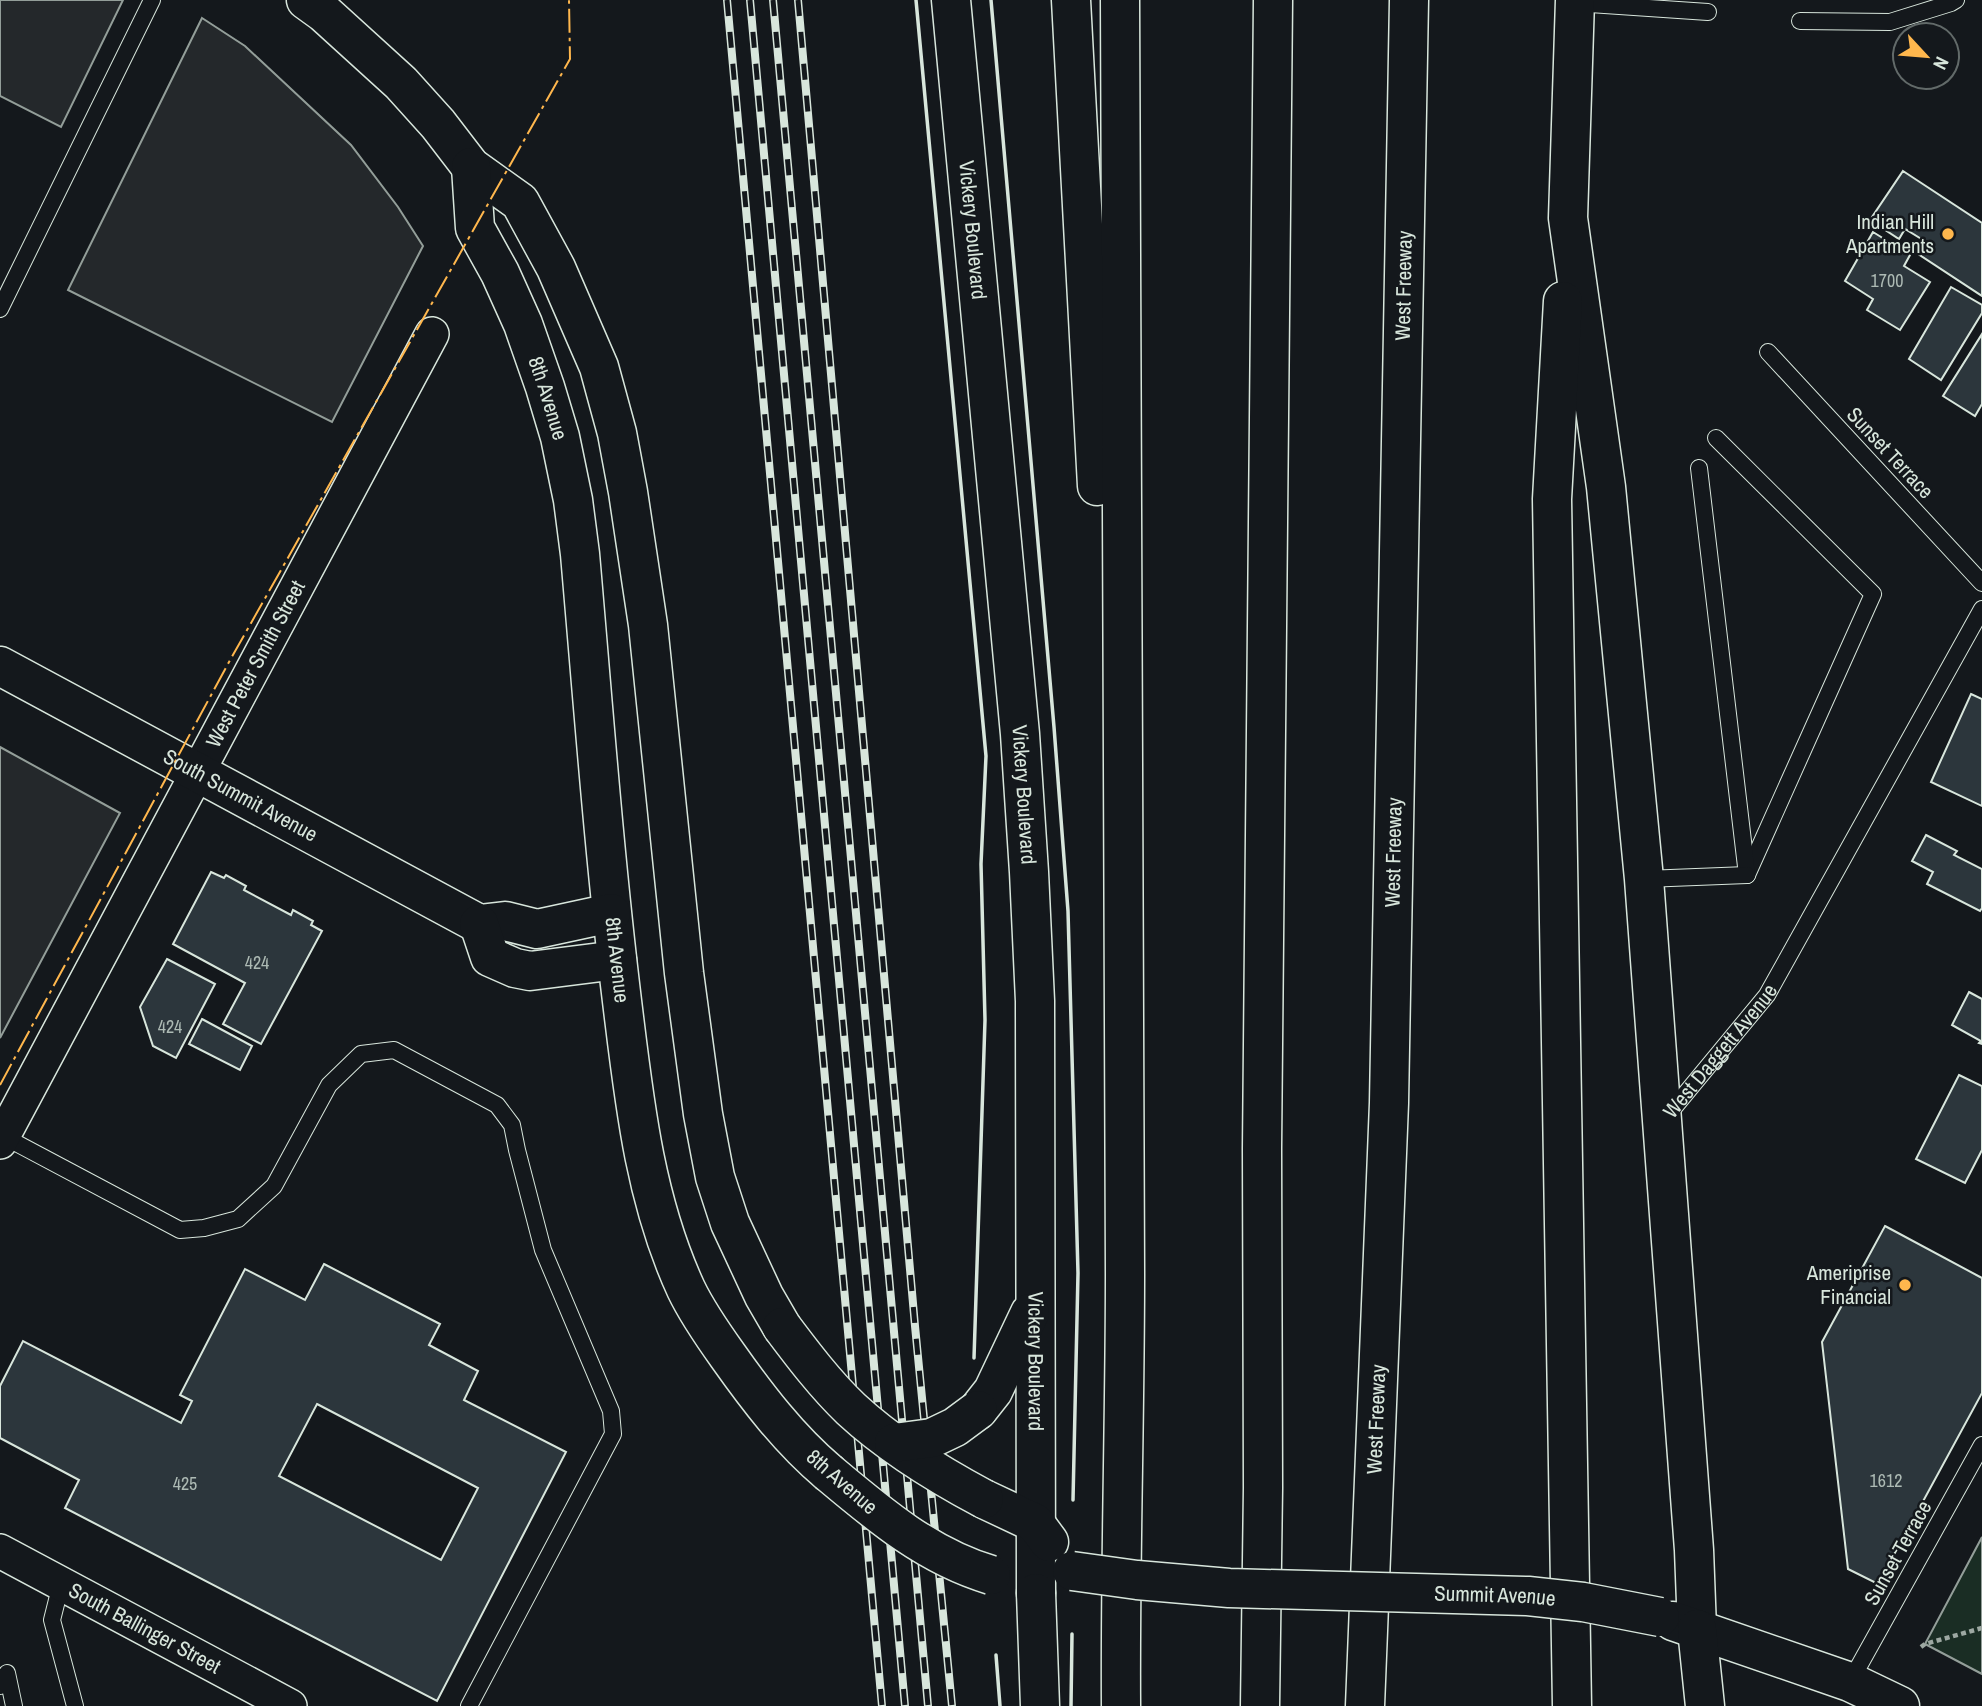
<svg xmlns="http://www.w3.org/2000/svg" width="1982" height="1706" font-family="'Archivo Narrow',sans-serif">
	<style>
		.green { fill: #1a2d24; stroke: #939e99; stroke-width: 2 }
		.parking { fill: #24282b; stroke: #939e99; stroke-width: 2 }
		.building { fill: #2c363c; stroke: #d8e6dc; stroke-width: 2; fill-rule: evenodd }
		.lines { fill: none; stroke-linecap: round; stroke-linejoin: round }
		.lane-casing { stroke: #d8e6dc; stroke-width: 18 }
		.street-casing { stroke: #d8e6dc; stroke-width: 36 }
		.secondary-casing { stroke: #d8e6dc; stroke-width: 41 }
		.highway-casing { stroke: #d8e6dc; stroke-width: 41 }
		.path { stroke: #9da8a2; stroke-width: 4.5; stroke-dasharray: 5 3.5; stroke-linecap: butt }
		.lane { stroke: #14181c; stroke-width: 16 }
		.street { stroke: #14181c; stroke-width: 33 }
		.secondary { stroke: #14181c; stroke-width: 38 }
		.highway { stroke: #14181c; stroke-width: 38 }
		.rail-casing { stroke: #d8e6dc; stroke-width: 8 }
		.rail { stroke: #14181c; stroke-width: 5; stroke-dasharray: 16; stroke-linecap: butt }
		.secondary-bridge-casing { stroke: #d8e6dc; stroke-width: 41; stroke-linecap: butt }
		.secondary-bridge { stroke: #14181c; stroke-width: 38 }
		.wall { stroke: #d8e6dc; stroke-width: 3.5 }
		.power { stroke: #ffb74d; stroke-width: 2; stroke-dasharray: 24 5 3.5 5; stroke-linecap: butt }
		.poi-dot { fill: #ffb74d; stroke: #14181c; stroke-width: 2.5 }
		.labels { text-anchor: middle; stroke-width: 5; stroke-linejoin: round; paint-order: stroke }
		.number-label { font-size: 18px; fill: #adbab4 }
		.poi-label { font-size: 21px; fill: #d8e6dc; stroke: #14181c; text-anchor: end }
		.street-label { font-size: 21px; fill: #d8e6dc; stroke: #14181c }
	</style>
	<rect width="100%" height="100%" fill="#14181c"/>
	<path class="green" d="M1982,1537V1674L1925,1644Z"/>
	<path class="parking" d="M0,0H123L61,127L0,96Z
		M202,18L245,46L351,145L398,207L423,246L332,422L68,290Z
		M0,747L120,813L0,1038Z"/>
	<path class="building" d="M1903,171L1982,223V296L1915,252L1923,240L1905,229L1899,239L1870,220Z
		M1873,232L1910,255L1904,266L1930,282L1900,330L1867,310L1873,299L1845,281Z
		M1951,287L1982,305V313L1941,380L1909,359Z
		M1982,334V404L1975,416L1943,396Z
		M1971,694L1982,699V806L1931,782Z
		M1926,835L1957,851L1954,855L1982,869V908L1980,911L1927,884L1933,872L1912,861Z
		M211,872L224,878L226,875L246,886L244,890L291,915L293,910L313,921L311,925L322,931L261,1044L223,1024L245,983L173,944Z
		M167,959L215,984L176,1058L153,1046L140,1007Z
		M1969,992L1982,999V1044L1979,1043L1981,1041L1952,1025Z
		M202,1019L252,1046L240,1070L189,1044Z
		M1959,1075L1982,1086V1150L1965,1183L1916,1159Z
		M1885,1226L1982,1278V1393L1878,1584L1848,1569L1822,1342Z
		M324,1264L440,1324L429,1345L478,1371L464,1400L566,1452L437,1701L65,1508L79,1480L0,1438V1386L23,1341L181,1423L192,1401L180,1395L245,1269L305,1300ZM317,1404L478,1488L441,1560L279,1476Z"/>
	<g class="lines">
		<g class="lane-casing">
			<g id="lane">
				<path d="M1575,3L1708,12"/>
				<path d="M1800,21L1890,22L1951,3L1956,0"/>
				<path d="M0,309L152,0"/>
				<path d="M1768,352L1982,583"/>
				<path d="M1716,438L1873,594L1747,875"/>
				<path d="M1699,468L1747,875"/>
				<path d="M1645,879L1747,875"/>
				<path id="s1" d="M1667,1116L1767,995L1982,609"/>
				<path d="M3,1136L180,1230L204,1228L238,1219L274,1186L329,1085L361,1054L394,1050L497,1105L512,1125L517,1150L543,1250L611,1411L613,1434L469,1706"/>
				<path d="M61,1584L52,1620L75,1706"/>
				<path d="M1850,1682L1982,1445"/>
				<path d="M0,1686L7,1673L14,1706"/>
			</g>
		</g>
		<g class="street-casing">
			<g id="street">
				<path id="s2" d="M0,1142L432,334"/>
				<path id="s3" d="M0,1551L290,1706"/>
			</g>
		</g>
		<g class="secondary-casing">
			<g id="secondary">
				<path d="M306,0L324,13L401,83L438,124L471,167L520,202L556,268L599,367L617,433L628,492L648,625L684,973L703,1114L715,1177L730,1223L764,1296L782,1327"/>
				<path id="s4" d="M951,0L1020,734L1029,872L1035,1001L1036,1593"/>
				<path d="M1575,0L1568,218L1606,487L1644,879L1694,1550L1697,1629"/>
				<path id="s5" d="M471,167L475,228L500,273L523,324L545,387L560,437L573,500L580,554C593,703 604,853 622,1001C634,1099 644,1198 686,1289C697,1312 713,1335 728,1356C757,1397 789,1439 828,1472"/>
				<path d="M1563,301L1552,499L1572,1706"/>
				<path id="s6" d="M0,666L479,924L505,921L537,929L611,913"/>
				<path d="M479,924L490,957L515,968L530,971L617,960"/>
				<path d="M978,1410L993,1391L1030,1313"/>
				<path d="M984,1499L1035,1523L1049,1542"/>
				<path d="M1673,1621L1850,1682L1900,1706"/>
			</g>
		</g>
		<g class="highway-casing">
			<g id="highway">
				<path d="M1071,0L1097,486"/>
				<path d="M1120,0L1125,1274C1125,1418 1120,1562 1121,1706"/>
				<path d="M1036,1593L1040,1706"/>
				<path d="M1697,1629L1705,1706"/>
				<path d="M1260,1706L1263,1488L1262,1149L1273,0"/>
				<path id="s7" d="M1365,1706L1389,1103L1409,0"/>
			</g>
		</g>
		<path class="path" d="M1921,1647L1925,1644L1982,1628"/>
		<use href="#lane" class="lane"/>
		<use href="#street" class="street"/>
		<use href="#secondary" class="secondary"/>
		<use href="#highway" class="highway"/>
		<g class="rail-casing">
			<path id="rail" d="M727,0L882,1706
				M750,0L905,1706
				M773,0L928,1706
				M798,0L915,1326L952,1706"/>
		</g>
		<use href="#rail" class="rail"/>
		<g class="secondary-bridge-casing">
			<g id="secondary-bridge">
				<path d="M782,1327C803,1355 825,1384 851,1409C891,1446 937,1474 984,1499"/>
				<path d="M894,1443L932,1438L955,1427L978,1410"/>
				<path d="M828,1472C878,1514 927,1556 991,1575"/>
				<path id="s8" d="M1072,1571L1137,1580L1229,1588L1528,1596L1583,1602L1660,1617"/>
			</g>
		</g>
		<use href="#secondary-bridge" class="secondary-bridge"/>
		<path class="wall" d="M916,0L986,756L981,864L985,1020L974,1358
			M991,0L1054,727L1068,911L1078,1273L1073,1500
			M996,1655L1000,1706
			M1071,1706L1072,1634"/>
		<path class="power" d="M0,1085L229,662L570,59L569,0"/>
	</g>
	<g class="poi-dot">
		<circle cx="1948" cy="234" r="7"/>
		<circle cx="1905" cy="1285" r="7"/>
	</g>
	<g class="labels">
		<g class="number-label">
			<text x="1887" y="287">1700</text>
			<text x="257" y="969">424</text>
			<text x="170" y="1033">424</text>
			<text x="1886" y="1487">1612</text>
			<text x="185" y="1490">425</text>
		</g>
		<g class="poi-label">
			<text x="1934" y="229">Indian Hill<tspan x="1934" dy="24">Apartments</tspan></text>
			<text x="1891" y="1280">Ameriprise<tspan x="1891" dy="24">Financial</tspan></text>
		</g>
		<g class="street-label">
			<text dy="7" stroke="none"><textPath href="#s4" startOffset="231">Vickery Boulevard</textPath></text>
			<text dy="7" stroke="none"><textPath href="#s7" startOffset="1421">West Freeway</textPath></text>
			<text dy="7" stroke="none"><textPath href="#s5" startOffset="247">8th Avenue</textPath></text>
			<text transform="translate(1890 453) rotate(47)" y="7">Sunset Terrace</text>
			<text dy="7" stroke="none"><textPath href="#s2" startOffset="542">West Peter Smith Street</textPath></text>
			<text dy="7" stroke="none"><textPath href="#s6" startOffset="273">South Summit Avenue</textPath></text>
			<text dy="7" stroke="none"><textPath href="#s4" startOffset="798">Vickery Boulevard</textPath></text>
			<text dy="7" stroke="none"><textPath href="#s7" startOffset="854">West Freeway</textPath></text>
			<text dy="7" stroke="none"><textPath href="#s5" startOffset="814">8th Avenue</textPath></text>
			<text dy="7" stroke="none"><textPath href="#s1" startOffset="84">West Daggett Avenue</textPath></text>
			<text dy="7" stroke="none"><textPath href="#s4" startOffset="1365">Vickery Boulevard</textPath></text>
			<text dy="7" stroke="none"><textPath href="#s7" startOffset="287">West Freeway</textPath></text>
			<text transform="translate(842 1482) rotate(41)" y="7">8th Avenue</text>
			<text transform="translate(1898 1553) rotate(-61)" y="7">Sunset Terrace</text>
			<text dy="7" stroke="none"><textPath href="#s8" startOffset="424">Summit Avenue</textPath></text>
			<text dy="7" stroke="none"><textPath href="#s3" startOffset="164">South Ballinger Street</textPath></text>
		</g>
	</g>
	<g transform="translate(1926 56) rotate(116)"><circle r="33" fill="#14181c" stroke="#626a69" stroke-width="2"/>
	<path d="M0-5L12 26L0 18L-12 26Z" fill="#ffb74d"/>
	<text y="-10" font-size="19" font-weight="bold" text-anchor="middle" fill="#d8e6dc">N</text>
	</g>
</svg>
